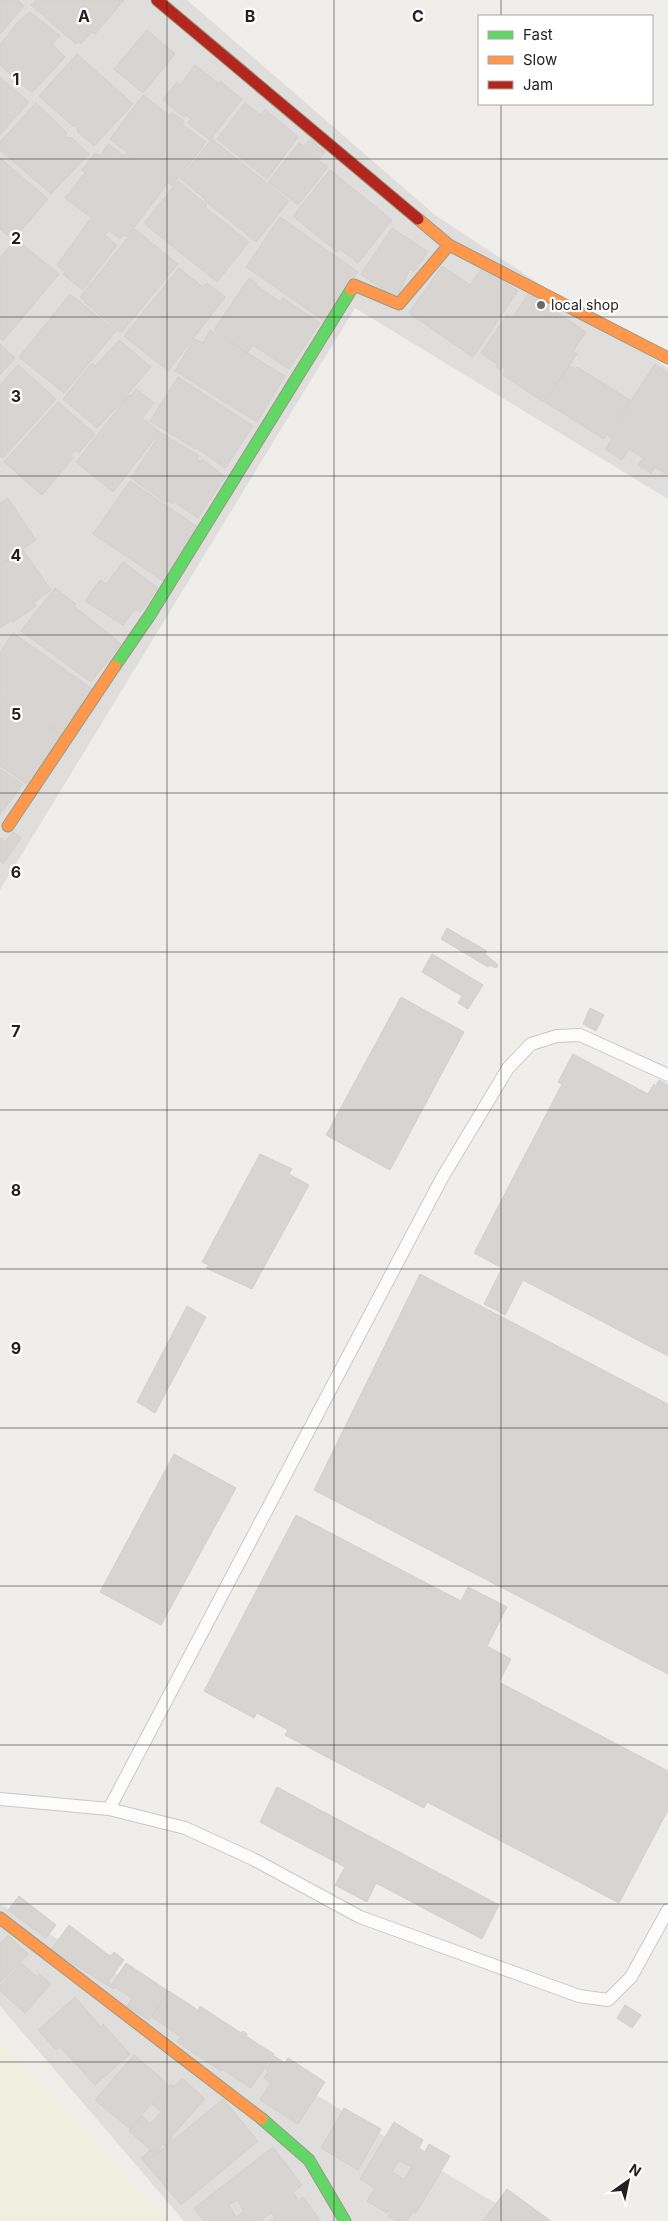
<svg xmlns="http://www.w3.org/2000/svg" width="668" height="2221" font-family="Inter,sans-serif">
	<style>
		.residential { fill: #dfdedc }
		.farmland { fill: #efefdf }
		.building { fill: #d7d4d2; stroke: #d3d0cc; fill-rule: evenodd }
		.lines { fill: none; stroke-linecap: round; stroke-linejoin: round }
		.lane-casing { stroke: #c9c8c7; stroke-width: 14 }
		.fast-casing { stroke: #999a82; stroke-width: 13 }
		.slow-casing { stroke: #999a82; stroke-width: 13 }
		.jam-casing { stroke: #999a82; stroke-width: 13 }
		.lane { stroke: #fdfcfc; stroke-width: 12 }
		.fast { stroke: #63d668; stroke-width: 11 }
		.slow { stroke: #ff974d; stroke-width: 11 }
		.jam { stroke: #b3261e; stroke-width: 11 }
		.grid { fill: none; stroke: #222; stroke-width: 1; stroke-opacity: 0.55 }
		.poi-dot { fill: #6a6968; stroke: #fff; stroke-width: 2 }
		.labels { text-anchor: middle; stroke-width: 4.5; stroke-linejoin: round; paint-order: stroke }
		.poi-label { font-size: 14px; fill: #222; stroke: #fff; text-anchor: start }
		.grid-label { font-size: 16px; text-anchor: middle; font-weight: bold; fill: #222; stroke: #fff; stroke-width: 4.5; stroke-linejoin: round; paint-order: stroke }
	</style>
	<rect width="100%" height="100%" fill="#f0eeeb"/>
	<path class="residential" d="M0,0H187L435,215L668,368V499L355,308L0,890Z
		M0,1904L525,2221H184L0,2006Z"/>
	<path class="farmland" d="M0,2038L168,2221H0Z"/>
	<path class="building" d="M0,0H18L24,6L0,34Z
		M36,0H124L95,34L92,32L81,44L77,42L76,44L31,5Z
		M30,12L60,36L52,44L65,57L32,93L0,65V45L17,23Z
		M147,30L175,54L143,93L114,69Z
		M77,54L133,104L94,146L77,131L78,129L75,126L74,127L39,96Z
		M195,65L219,84L220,81L242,99L210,140L188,123L191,119L186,115L184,117L163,100L177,82L180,85Z
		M0,77L29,102L0,135Z
		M143,95L170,116L172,113L184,121L182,124L206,142L172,186L110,139Z
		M36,103L67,133L65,135L69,138L71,137L89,154L51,194L0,150V142Z
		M245,103L261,115L265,109L298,137L267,179L217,139Z
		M212,139L289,201L256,242L204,200L205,199L180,178Z
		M310,139L325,152L318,160L328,167L298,205L268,182L299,143L304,146Z
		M108,144L124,156L126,153L167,184L127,237L123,235L120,239L65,198L85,173L82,170L95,153L100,156Z
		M0,158L48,199L13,240L0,229Z
		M330,170L392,220L358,263L340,249L337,252L293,216Z
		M178,181L207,205L205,207L249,242L217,282L146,225L145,222Z
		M280,217L358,272L324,321L246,267Z
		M90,219L108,232L105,235L117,245L83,290L63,274L65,272L57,265Z
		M392,228L428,252L414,272L410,269L396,299L361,274Z
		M135,229L178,264L121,333L84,302L85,301L80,297Z
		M16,239L59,274L3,341L0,338V258Z
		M442,266L470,285L483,267L518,291L473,357L409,313Z
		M179,268L203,287L207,283L225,297L168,371L124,336Z
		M249,278L257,283L256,285L280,302L283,298L320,323L289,369L253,345L247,353L214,330Z
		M529,293L586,332L573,351L577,354L543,402L503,375L506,369L502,367L500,370L496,366L497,364L481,353L507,315L512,318Z
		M70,294L116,331L64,393L19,357Z
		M210,330L285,376L257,422L175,371L194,339L203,343Z
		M119,340L151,367L126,396L127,397L97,428L63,399L92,363L95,366Z
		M0,344L15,358L0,375Z
		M655,364L668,373V475L655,467L651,473L638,465L643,458L629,449L622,460L605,449L612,439L608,436Z
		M18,365L56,399L3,458L0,456V385Z
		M569,366L575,369L577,367L630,400L604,439L545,402Z
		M178,377L253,426L225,468L197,448L196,449L150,421Z
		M136,389L154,403L142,418L160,432L113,492L76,462L129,395L131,396Z
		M58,402L95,434L79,453L76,450L70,456L73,458L42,495L4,462Z
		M161,433L199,456L197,459L201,462L202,459L225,477L198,518L174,502L173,504L167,500L166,503L131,478Z
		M130,481L201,529L165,582L93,534Z
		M8,498L36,540L0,565V503Z
		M23,550L51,590L34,602L36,606L13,622L12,620L0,628V566Z
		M123,562L158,588L140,612L135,609L123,625L85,601L100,580L106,584Z
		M55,588L76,604L74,606L121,644L91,682L21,631Z
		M13,633L95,691L64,736L0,691V652Z
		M0,693L65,738L31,787L0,766Z
		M0,769L23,784L0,815Z
		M13,832L21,838L3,864L0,861V838L5,842Z
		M447,928L487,951L485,954L498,965L496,968L489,965L488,967L441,939Z
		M432,954L483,985L468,1009L458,1003L462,996L422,972Z
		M401,997L464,1032L390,1170L326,1135Z
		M590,1008L604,1015L596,1031L583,1024Z
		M573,1054L648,1094L654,1084L656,1086L659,1080L668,1085V1356L523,1280L505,1315L484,1304L502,1268L474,1253L562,1084L558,1082Z
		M260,1154L292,1169L289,1174L309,1185L252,1289L206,1268L209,1265L202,1262Z
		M420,1274L668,1404V1674L314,1490Z
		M187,1306L206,1317L155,1413L137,1402Z
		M174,1454L236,1488L161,1625L100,1592Z
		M296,1515L461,1601L468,1587L507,1607L487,1646L511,1659L499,1682L668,1771V1810L619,1903L427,1802L424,1808L285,1735L288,1730L257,1713L254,1718L204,1691Z
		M277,1787L499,1905L482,1939L376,1883L367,1902L335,1885L345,1867L260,1822Z
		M19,1896L56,1925L46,1938L8,1910Z
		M69,1925L110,1956L114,1952L124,1960L108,1982L110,1984L109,1986L51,1950Z
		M8,1935L28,1954L0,1983V1943Z
		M21,1963L37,1977L39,1974L51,1984L25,2013L0,1991V1986Z
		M126,1963L168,1991L149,2020L127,2006L132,1998L115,1987L113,1989L110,1987Z
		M169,1991L198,2010L200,2006L241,2033L243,2031L247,2034L246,2036L274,2054L251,2088L222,2069L221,2071L177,2042L181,2037L152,2017Z
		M75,1997L101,2027L103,2024L130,2054L95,2085L60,2047L56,2050L38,2030Z
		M625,2005L641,2015L632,2028L617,2018Z
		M134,2055L168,2084L130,2129L95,2100Z
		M274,2056L285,2063L288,2058L325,2082L298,2124L260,2100L271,2083L264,2078L268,2071L266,2069Z
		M182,2078L205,2099L171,2137L172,2139L165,2146L163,2144L156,2155L129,2131L142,2116L150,2124L161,2112L152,2104L171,2084L174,2086Z
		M223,2099L258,2141L181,2205L141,2158L150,2150L154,2156Z
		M344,2108L381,2129L358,2170L321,2148Z
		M394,2122L423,2140L419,2148L425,2152L429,2144L450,2156L416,2213L413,2211L407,2221H397L388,2216L391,2212L388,2210L387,2213L367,2201L375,2188L360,2179ZM399,2160L411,2167L404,2179L392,2172Z
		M273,2147L302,2185L293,2192L297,2199L274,2217L271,2213L260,2221H204L194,2208ZM237,2200L244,2212L236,2217L229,2205Z
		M507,2189L551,2221H483Z
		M303,2197L321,2221H269L273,2219Z"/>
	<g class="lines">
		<g class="lane-casing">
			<path id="lane" d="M0,1799L109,1809L185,1828L253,1859L360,1917L579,1996L608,2000L631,1977L668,1910
				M109,1809L442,1178L508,1068L531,1044L557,1036L580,1035L668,1075"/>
		</g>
		<g class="fast-casing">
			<path id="fast" d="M115,666L150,615L351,290
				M262,2119L309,2160L345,2221"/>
		</g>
		<g class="slow-casing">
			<path id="slow" d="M418,219L449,245L668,358
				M351,290L354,285L399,304L449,245
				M8,826L115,666
				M0,1918L262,2119"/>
		</g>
		<g class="jam-casing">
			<path id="jam" d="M157,0L418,219"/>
		</g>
		<use href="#lane" class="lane"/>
		<use href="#fast" class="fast"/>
		<use href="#slow" class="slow"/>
		<use href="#jam" class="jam"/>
	</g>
	<path class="grid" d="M167,0V2221M334,0V2221M501,0V16M501,104V2221M0,159H668M0,317H668M0,476H668M0,635H668M0,793H668M0,952H668M0,1110H668M0,1269H668M0,1428H668M0,1586H668M0,1745H668M0,1904H668M0,2062H668"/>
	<circle class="poi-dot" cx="541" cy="305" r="5"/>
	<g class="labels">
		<g class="poi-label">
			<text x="551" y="310">local shop</text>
		</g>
	</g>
	<g class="grid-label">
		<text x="84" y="22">A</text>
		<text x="250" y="22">B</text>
		<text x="418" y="22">C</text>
		<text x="16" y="85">1</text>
		<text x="16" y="244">2</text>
		<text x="16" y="402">3</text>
		<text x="16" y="561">4</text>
		<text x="16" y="720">5</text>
		<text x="16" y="878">6</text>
		<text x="16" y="1037">7</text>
		<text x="16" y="1196">8</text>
		<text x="16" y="1354">9</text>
	</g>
	<rect x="478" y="15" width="175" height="90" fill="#ffffff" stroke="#a7a7a7"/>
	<rect x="488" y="31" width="25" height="8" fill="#63d668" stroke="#a7a7a7"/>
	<text x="523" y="40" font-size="15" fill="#222222">Fast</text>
	<rect x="488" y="56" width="25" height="8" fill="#ff974d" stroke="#a7a7a7"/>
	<text x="523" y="65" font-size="15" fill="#222222">Slow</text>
	<rect x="488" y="81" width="25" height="8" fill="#b3261e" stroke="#a7a7a7"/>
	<text x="523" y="90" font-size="15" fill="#222222">Jam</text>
	<g transform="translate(628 2181) rotate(33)" stroke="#ffffff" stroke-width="4" paint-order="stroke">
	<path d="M0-4L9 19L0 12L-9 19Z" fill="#222222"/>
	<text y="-8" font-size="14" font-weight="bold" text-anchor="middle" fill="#222222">N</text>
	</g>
</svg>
